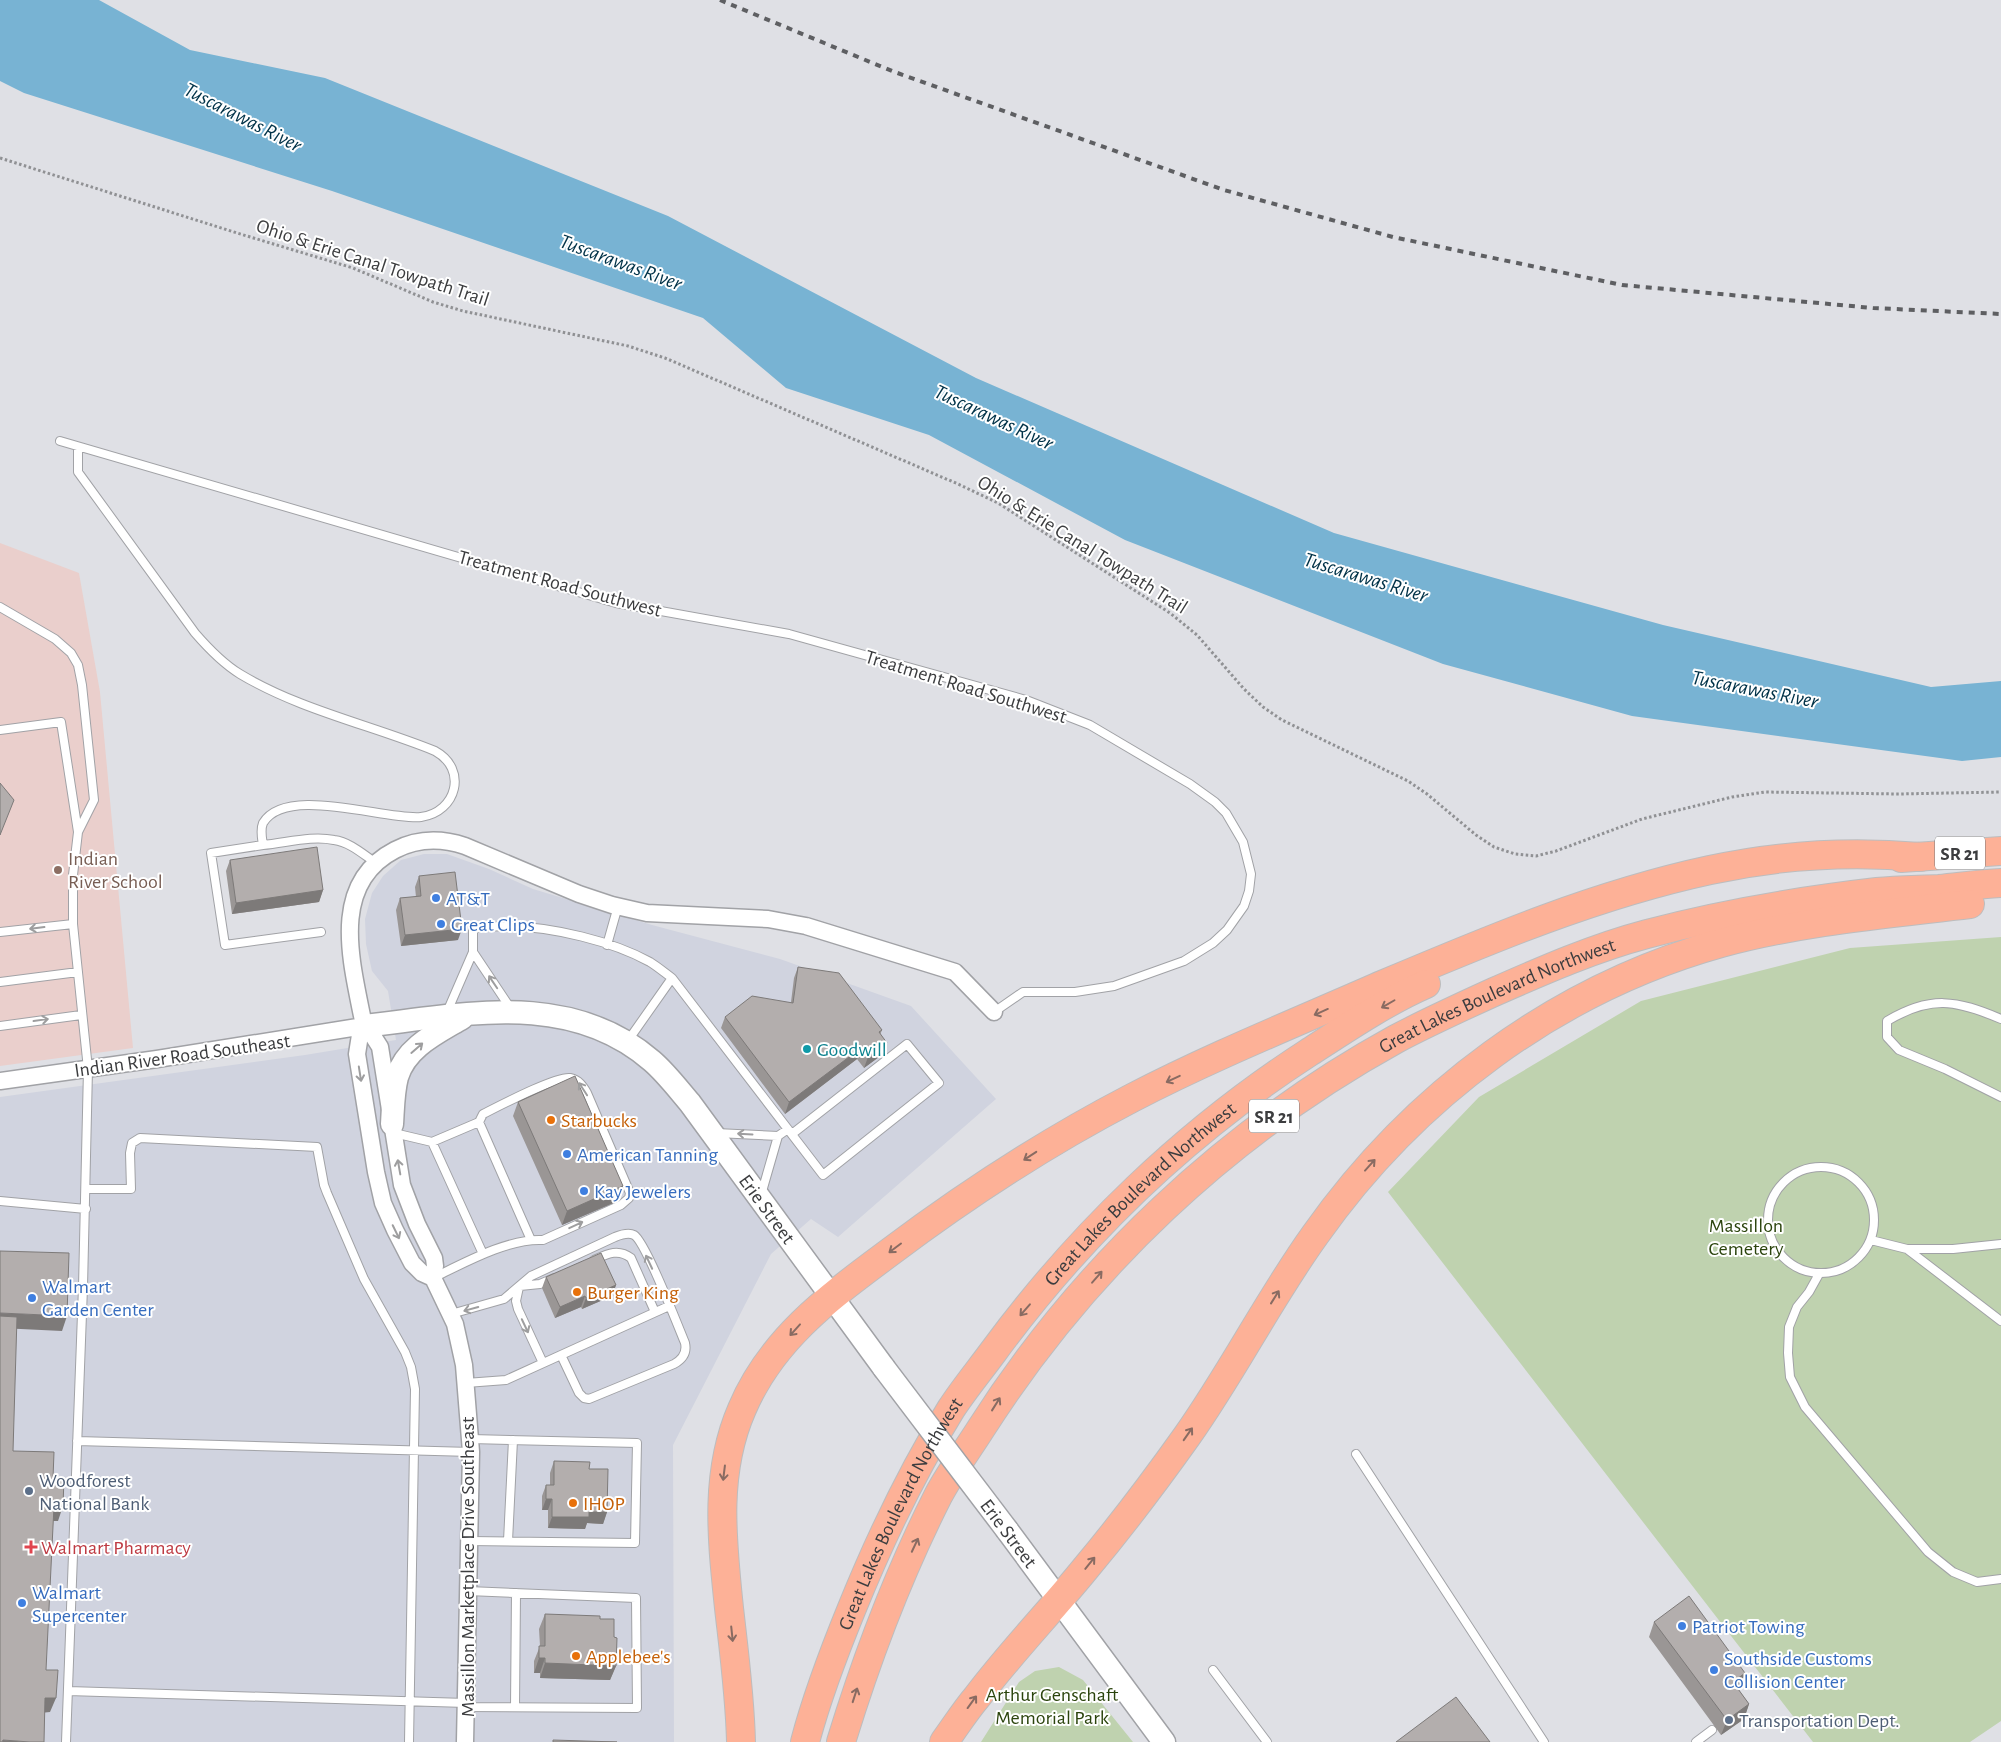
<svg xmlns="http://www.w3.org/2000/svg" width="2001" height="1742" font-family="'Alegreya Sans',sans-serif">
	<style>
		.built { fill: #d0d3df }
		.education { fill: #eacfcc }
		.green { fill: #bfd2af }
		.water { fill: #78b3d3 }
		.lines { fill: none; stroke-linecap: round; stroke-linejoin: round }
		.lane-casing { stroke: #a1a2a6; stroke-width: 10 }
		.street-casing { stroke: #a1a2a6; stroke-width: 19 }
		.secondary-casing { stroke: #a1a2a6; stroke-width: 25 }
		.highway-casing { stroke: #bdbdbe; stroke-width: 30 }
		.path { stroke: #909194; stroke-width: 3; stroke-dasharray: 2.5 2.5; stroke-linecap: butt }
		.lane { stroke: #fff; stroke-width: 8 }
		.street { stroke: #fff; stroke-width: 16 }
		.secondary { stroke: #fff; stroke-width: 22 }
		.highway { stroke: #fdb197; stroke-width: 28 }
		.rail { stroke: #5e5f62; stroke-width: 4; stroke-dasharray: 6 6; stroke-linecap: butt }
		.secondary-bridge-casing { stroke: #a1a2a6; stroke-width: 25; stroke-linecap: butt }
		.secondary-bridge { stroke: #fff; stroke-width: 22 }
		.wall { fill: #9a9695 }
		.shaded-wall { fill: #7d7a79 }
		.building { fill: #b3aead; stroke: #7d7a79 }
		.oneway { stroke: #9e9e9f }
		.oneway2 { stroke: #896b62 }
		.education-dot { fill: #8d6e63; stroke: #fff; stroke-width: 2 }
		.shop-dot { fill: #3f7fe0; stroke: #fff; stroke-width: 2 }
		.culture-dot { fill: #0f9aa8; stroke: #fff; stroke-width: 2 }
		.food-dot { fill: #e8710a; stroke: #fff; stroke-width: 2 }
		.service-dot { fill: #5c6f8a; stroke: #fff; stroke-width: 2 }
		.health-dot { fill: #e0444e; stroke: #fff; stroke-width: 2 }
		.labels { text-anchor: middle; stroke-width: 4; stroke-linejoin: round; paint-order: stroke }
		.shield { fill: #fff; stroke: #767779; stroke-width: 1 }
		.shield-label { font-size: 19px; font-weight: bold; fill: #3c3d3f }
		.street-label { font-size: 20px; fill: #3c3d3f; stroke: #fff }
		.education-label { font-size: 20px; fill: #785e54; stroke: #fff; text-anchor: start }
		.shop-label { font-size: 20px; fill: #366cbe; stroke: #fff; text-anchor: start }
		.culture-label { font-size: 20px; fill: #0d838f; stroke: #fff; text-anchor: start }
		.food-label { font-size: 20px; fill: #c56008; stroke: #fff; text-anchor: start }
		.park-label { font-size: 20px; fill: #2b440d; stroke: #fff }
		.service-label { font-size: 20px; fill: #4e5e75; stroke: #fff; text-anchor: start }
		.health-label { font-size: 20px; fill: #be3a42; stroke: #fff; text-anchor: start }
		.water-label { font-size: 21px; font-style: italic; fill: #003248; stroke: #fff }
	</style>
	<rect width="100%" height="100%" fill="#dfe0e5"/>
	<path class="built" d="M424,854H447L489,869L533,889L652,925L780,959L911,1006L996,1099L838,1237L811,1219L771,1254L673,1445L674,1742H0V1097L305,1055L396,1040L388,991L372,971L366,944L365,919L372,893L383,876L401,860Z"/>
	<path class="education" d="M0,543L79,573L100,692L133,1048L0,1066Z"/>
	<path class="green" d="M2001,937V1721L1970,1742H1813L1388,1192L1479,1097L1641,1001L1850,948Z
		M1059,1667L1083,1680L1133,1742H981L1019,1682L1035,1671Z"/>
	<path class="water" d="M0,0H99L190,50L325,78L668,216L976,378L1334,533L1663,625L1931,687L2001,681V757L1962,761L1632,716L1443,664L1125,540L929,435L786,388L703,318L332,191L24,93L0,81Z"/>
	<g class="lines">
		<g class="lane-casing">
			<path id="lane" d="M60,441L616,603L789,634L1026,700L1090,725L1190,784L1215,802L1226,813L1243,842L1251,874L1249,891L1244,906L1227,930L1213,943L1184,961L1114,986L1075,992H1023L994,1012
				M78,447V472L195,633C208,648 222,663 240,674C300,710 371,725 435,751C468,769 457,812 421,817C387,821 286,784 263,823C260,830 262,838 263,845C286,843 312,835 334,840C350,842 364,855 376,863
				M0,607L55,639L71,653L78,665L82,685L94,800L78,832L73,875V924L88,1069L83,1287L66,1742
				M0,730L61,722L78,832
				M263,845L211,853L225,945L321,932
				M0,932L73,924
				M607,945L618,906
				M473,952L511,1009
				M0,982L78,972
				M447,1012L473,952V928C485,927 497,926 508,926C553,927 612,941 650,962C658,967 665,973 672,978L823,1175L939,1083L907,1044L792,1134
				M2001,1019C1956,1000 1931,995 1887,1021V1037L1899,1050L1945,1069L2001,1097
				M0,1026L81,1015
				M627,1042L672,978
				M479,1122L531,1240
				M394,1133L432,1142L479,1122L483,1114C499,1106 556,1076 570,1078C579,1080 583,1086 587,1093L630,1193L629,1198L621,1205L543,1240C509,1238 464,1263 433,1278
				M716,1133L778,1136
				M432,1142L483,1254
				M1768 1220a53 53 0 1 1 106 0a53 53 0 1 1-106 0Z
				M86,1189H131L130,1153L132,1143L140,1138L317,1147L324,1185L327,1193L364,1279L405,1352L411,1367L415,1389L409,1742
				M761,1195L778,1136L788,1129
				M0,1201L86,1209
				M1871,1240L1907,1249
				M2001,1244L1953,1249H1907L2001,1321
				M594,1260C607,1254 618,1248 631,1258L655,1312
				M1819,1274L1809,1292L1797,1307L1789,1327L1788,1353L1790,1377L1805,1407L1928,1552L1953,1572L1977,1582L2001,1579
				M520,1286L540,1284L554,1278
				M519,1287L516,1301L518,1309L543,1363
				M451,1314L504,1299L531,1276L615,1237C620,1235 628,1232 634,1235C645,1241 678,1326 685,1343C687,1352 683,1359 674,1364L589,1399L584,1398L579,1393L561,1355L669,1306
				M466,1383L506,1380L561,1355
				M77,1441L471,1452
				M1356,1454L1544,1742
				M469,1541L635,1543L637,1443L471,1439
				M508,1541L513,1440
				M1213,1670L1267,1742
				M68,1691L466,1703
				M466,1707L637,1708L636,1598L468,1591
				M515,1707L516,1593
				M1696,1742L1712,1730"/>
		</g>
		<g class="street-casing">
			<path id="street" d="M364,1026C353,967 327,885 395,850C418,838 441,838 465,846L579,894L612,905L647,913L768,919L806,926L955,972L994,1012
				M364,1026L373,1036L380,1047L402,1185L417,1224L434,1258L435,1266L433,1278L455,1324L464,1365L471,1452L465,1742
				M364,1026L360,1035L357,1054L376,1172L383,1203L395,1230L412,1263L422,1273L433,1278
				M0,1081L157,1059L364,1026"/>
		</g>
		<g class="secondary-casing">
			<g id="secondary">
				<path id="s1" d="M364,1026C462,1015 569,989 652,1061C666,1073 678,1089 690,1103L884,1368"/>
				<path d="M392,1124C393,1109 393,1092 397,1077C406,1047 437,1033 462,1018"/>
				<path d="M1007,1530L1164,1742"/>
			</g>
		</g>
		<g class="highway-casing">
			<g id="highway">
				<path d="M1901,858L2001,851"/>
				<path d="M741,1742C740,1697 734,1652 729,1608C722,1540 714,1473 742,1409C772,1338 831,1296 890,1252C966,1195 1047,1142 1132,1098C1211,1057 1295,1023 1377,987C1486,941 1594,895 1710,870C1779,855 1850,851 1920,857"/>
				<path id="s2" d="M805,1742C817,1696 834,1652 852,1608C880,1539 912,1472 951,1409C964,1389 979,1371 993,1352C1079,1235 1186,1132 1308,1053C1345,1029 1385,1002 1426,984"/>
				<path id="s3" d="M841,1742C867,1657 898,1575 938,1496C950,1473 966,1452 980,1430C1083,1268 1227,1132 1396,1039C1428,1022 1461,1007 1494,992C1544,970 1594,948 1647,934C1722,914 1799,901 1877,892C1897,890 1918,890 1939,889C1960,887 1980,884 2001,883"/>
				<path d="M944,1742C955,1727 965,1711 977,1697C1011,1652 1050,1612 1085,1569C1121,1526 1155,1481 1187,1436C1233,1371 1269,1299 1315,1235C1413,1096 1556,989 1721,943C1802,921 1887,914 1970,904"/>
			</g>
		</g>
		<path class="path" d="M0,158L237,233L353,268L433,302L463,311L628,346L665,358L958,484L998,503L1170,613L1197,635L1244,689L1263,707L1282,720L1408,781L1427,794L1476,835L1494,847L1515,854L1536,856L1556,851L1642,819L1732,797L1765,792L1898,794L2001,792"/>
		<use href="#lane" class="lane"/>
		<use href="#street" class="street"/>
		<use href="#secondary" class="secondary"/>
		<use href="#highway" class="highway"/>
		<path class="rail" d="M720,0L892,71L1224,190L1393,237L1622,285L1873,308L2001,314"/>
		<g class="secondary-bridge-casing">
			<path id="secondary-bridge" d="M884,1368L1007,1530"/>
		</g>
		<use href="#secondary-bridge" class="secondary-bridge"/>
	</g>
	<path class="wall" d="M230,860L323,890L319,902L232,914L226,871Z
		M419,876L458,940L401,946L396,910L400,898L416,897L415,887Z
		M798,967L882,1030L880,1035L883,1054L864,1068L857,1059L785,1114L721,1028L725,1017L791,1002L794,978Z
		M518,1102L623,1186L618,1201L562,1225L513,1116Z
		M546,1277L616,1285L612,1296L582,1309L581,1307L555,1318L542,1288Z
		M554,1461L589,1469L607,1512L603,1524L587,1523L585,1529L548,1528V1510H542V1496L546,1485H550V1473Z
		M545,1614L600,1619L614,1637L616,1666L610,1680L540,1678V1673H534V1661L540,1646L539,1629Z
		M1654,1622L1745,1673L1740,1687L1738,1689L1749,1704L1744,1719L1721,1735L1649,1637Z"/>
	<path class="shaded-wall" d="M323,890L319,902L232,914L236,903Z
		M462,929L458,940L401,946L405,935Z
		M887,1043L883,1054L864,1068L868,1057Z
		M861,1048L857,1059L785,1114L789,1102Z
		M623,1186L618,1201L562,1225L567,1211Z
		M616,1285L612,1296L582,1309L586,1298Z
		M585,1296L581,1307L555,1318L560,1307Z
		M0,1313L67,1316L62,1331L0,1328Z
		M546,1499H552L548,1510H542Z
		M54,1506H63L58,1521H49Z
		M589,1512H607L603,1524L587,1523L585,1529L548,1528L552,1517Z
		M539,1658H545L540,1673H534Z
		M545,1663L616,1666L610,1680L540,1678Z
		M1745,1673L1740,1687L1728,1696L1733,1682Z
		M45,1698H56L50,1712L40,1713Z
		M1749,1704L1744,1719L1721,1735L1727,1720Z
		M3,1740L30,1742H2Z"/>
	<path class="building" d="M0,783L14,800L0,835Z
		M317,847L323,890L236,903L230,860Z
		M455,872L462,929L405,935L400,898L421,896L419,876Z
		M798,967L839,973L882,1030L879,1032L887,1043L868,1057L861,1048L789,1102L725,1017L752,996L793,1003Z
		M575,1076L623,1186L567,1211L518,1102Z
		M0,1251L69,1253L67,1316L0,1313Z
		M601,1253L616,1285L586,1298L585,1296L560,1307L546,1277Z
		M0,1316L17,1317L13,1451L54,1452L53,1478H64L63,1506H54L46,1670H58L56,1698H45L44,1742H30L3,1740L2,1742H0Z
		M554,1461L590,1462L589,1469H608L607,1512H589V1517H552V1499H546V1485H554Z
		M1689,1596L1745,1673L1733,1682L1749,1704L1727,1720L1654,1622Z
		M545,1614L600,1616V1619H614V1637L617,1638L616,1666L545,1663V1658H539V1646H545Z
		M1456,1697L1490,1742H1396Z
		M553,1740L617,1742H553Z"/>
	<defs><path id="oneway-shaft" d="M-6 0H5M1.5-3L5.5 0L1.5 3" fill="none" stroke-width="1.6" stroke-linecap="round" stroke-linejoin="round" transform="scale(1.25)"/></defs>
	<g class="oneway">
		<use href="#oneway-shaft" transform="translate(37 928) rotate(173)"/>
		<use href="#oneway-shaft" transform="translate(493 982) rotate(-124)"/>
		<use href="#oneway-shaft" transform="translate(41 1020) rotate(-8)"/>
		<use href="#oneway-shaft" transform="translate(417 1048) rotate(-41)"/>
		<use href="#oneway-shaft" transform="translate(360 1074) rotate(81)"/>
		<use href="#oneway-shaft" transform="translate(583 1089) rotate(-123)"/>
		<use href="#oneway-shaft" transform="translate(745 1134) rotate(-177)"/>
		<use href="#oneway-shaft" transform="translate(399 1167) rotate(-100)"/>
		<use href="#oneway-shaft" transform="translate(576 1225) rotate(-25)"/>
		<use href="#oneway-shaft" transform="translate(396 1232) rotate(64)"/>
		<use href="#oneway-shaft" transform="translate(649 1262) rotate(-115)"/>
		<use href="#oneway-shaft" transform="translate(471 1309) rotate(165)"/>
		<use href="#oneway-shaft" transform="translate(525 1326) rotate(65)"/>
	</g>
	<g class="oneway2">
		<use href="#oneway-shaft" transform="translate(1388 1004) rotate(150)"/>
		<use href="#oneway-shaft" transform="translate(1321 1012) rotate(156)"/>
		<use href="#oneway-shaft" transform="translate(1173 1079) rotate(155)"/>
		<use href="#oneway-shaft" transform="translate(1030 1156) rotate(147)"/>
		<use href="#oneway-shaft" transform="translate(1370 1165) rotate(-48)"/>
		<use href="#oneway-shaft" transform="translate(895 1248) rotate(143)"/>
		<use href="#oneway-shaft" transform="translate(1097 1277) rotate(-49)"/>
		<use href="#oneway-shaft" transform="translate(1275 1297) rotate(-58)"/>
		<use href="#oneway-shaft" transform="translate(1025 1310) rotate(131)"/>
		<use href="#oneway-shaft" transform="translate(795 1330) rotate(132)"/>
		<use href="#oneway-shaft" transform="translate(996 1404) rotate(-58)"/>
		<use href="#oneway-shaft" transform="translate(1188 1434) rotate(-55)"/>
		<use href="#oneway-shaft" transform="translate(724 1473) rotate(97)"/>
		<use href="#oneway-shaft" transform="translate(915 1545) rotate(-65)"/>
		<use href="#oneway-shaft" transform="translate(1090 1563) rotate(-51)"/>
		<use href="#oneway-shaft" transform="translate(732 1634) rotate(84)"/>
		<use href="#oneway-shaft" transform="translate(855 1695) rotate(-72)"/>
		<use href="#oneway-shaft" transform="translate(972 1702) rotate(-54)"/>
	</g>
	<circle class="education-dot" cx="58" cy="870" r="5"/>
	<g class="shop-dot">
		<circle cx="436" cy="898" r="5"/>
		<circle cx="441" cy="924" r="5"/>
		<circle cx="567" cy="1154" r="5"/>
		<circle cx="584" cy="1191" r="5"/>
		<circle cx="32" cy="1298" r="5"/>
		<circle cx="22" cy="1603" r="5"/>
		<circle cx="1682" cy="1626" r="5"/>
		<circle cx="1714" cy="1670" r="5"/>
	</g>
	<circle class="culture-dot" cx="807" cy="1049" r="5"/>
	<g class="food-dot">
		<circle cx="551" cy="1120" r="5"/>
		<circle cx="577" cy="1292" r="5"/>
		<circle cx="573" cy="1503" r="5"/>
		<circle cx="576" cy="1656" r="5"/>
	</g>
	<g class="service-dot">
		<circle cx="29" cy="1491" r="5"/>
		<circle cx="1729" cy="1720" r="5"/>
	</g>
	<path class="health-dot" d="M28.5 1539.5h5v5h5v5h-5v5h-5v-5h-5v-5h5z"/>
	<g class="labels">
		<g class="shield">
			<rect x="1935" y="836.5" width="50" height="33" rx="4"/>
			<rect x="1249" y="1099.5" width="50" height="33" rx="4"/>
		</g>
		<g class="shield-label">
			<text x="1960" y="860">SR 21</text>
			<text x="1274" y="1123">SR 21</text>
		</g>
		<g class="street-label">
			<text transform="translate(373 262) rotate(18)" y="7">Ohio &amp; Erie Canal Towpath Trail</text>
			<text transform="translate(1083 544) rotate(32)" y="7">Ohio &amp; Erie Canal Towpath Trail</text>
			<text transform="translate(560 583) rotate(15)" y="7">Treatment Road Southwest</text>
			<text transform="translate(966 686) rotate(17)" y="7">Treatment Road Southwest</text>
			<text dy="7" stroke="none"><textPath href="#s3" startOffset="1030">Great Lakes Boulevard Northwest</textPath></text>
			<text transform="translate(182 1055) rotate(-8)" y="7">Indian River Road Southeast</text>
			<text dy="7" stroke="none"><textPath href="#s2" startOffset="652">Great Lakes Boulevard Northwest</textPath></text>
			<text dy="7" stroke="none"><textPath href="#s1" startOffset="488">Erie Street</textPath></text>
			<text dy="7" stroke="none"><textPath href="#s2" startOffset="248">Great Lakes Boulevard Northwest</textPath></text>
			<text transform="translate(1009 1533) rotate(53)" y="7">Erie Street</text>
			<text transform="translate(467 1567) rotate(-90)" y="7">Massillon Marketplace Drive Southeast</text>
		</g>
		<g class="education-label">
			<text x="68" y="865">Indian<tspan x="68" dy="23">River School</tspan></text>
		</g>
		<g class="shop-label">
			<text x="446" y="905">AT&amp;T</text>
			<text x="451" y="931">Great Clips</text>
			<text x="577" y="1161">American Tanning</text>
			<text x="594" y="1198">Kay Jewelers</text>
			<text x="42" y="1293">Walmart<tspan x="42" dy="23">Garden Center</tspan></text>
			<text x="32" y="1599">Walmart<tspan x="32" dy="23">Supercenter</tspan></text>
			<text x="1692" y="1633">Patriot Towing</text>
			<text x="1724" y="1665">Southside Customs<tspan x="1724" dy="23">Collision Center</tspan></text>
		</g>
		<g class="culture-label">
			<text x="817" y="1056">Goodwill</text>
		</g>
		<g class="food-label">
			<text x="561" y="1127">Starbucks</text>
			<text x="587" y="1299">Burger King</text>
			<text x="583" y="1510">IHOP</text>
			<text x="586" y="1663">Applebee's</text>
		</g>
		<g class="park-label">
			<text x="1746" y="1232">Massillon<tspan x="1746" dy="23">Cemetery</tspan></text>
			<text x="1052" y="1701">Arthur Genschaft<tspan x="1052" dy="23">Memorial Park</tspan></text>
		</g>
		<g class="service-label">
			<text x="39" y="1487">Woodforest<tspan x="39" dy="23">National Bank</tspan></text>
			<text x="1739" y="1727">Transportation Dept.</text>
		</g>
		<g class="health-label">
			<text x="41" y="1554">Walmart Pharmacy</text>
		</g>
		<g class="water-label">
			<text transform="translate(243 117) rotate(27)" y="7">Tuscarawas River</text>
			<text transform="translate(621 262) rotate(20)" y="7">Tuscarawas River</text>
			<text transform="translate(994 417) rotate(25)" y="7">Tuscarawas River</text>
			<text transform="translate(1366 577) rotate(17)" y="7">Tuscarawas River</text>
			<text transform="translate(1755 689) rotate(11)" y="7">Tuscarawas River</text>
		</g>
	</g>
</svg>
